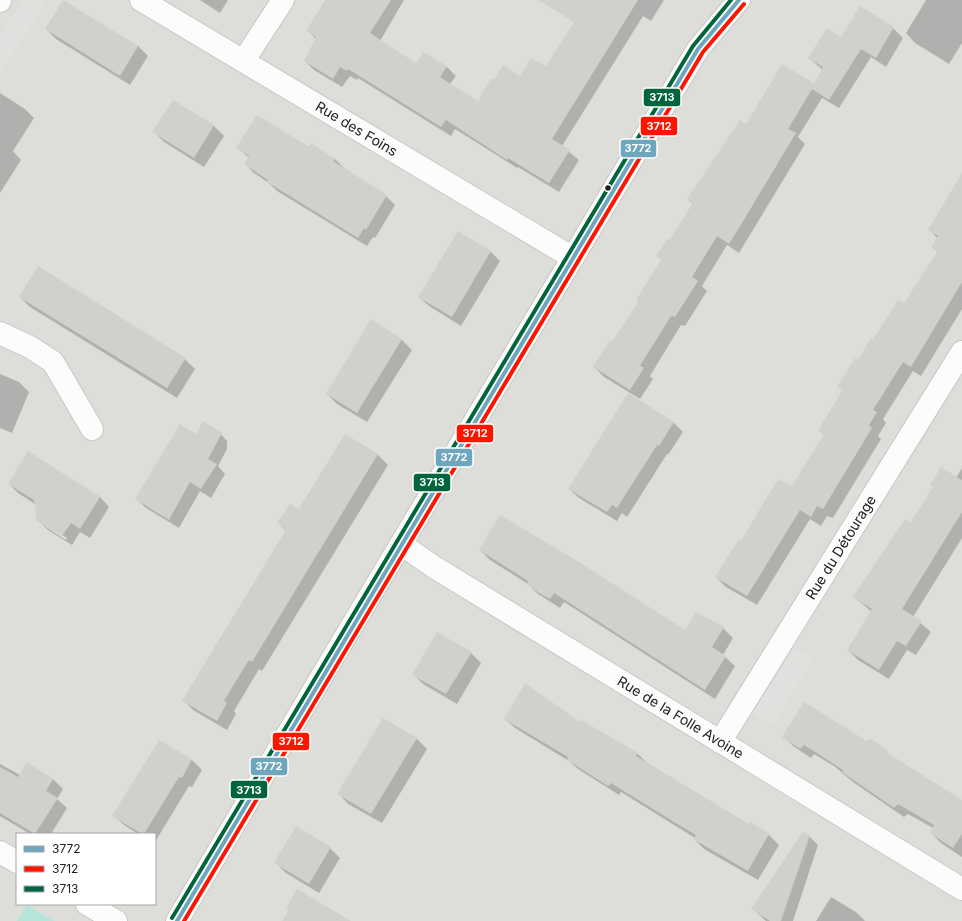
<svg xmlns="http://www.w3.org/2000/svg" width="962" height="921" font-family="Inter,sans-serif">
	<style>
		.residential { fill: #ddddda; fill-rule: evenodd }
		.pitch { fill: #b5e5d8 }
		.parking { fill: #e0e0de }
		.shadow { fill: #0003; fill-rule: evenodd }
		.building { fill: #d1d0cc }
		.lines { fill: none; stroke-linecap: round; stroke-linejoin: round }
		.minor-casing { stroke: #c7c7c5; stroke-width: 24 }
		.minor { stroke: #fcfcfc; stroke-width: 22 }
		.bus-1-casing { stroke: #fff; stroke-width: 7 }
		.bus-2-casing { stroke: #fff; stroke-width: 7 }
		.bus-3-casing { stroke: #fff; stroke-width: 7 }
		.bus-1 { stroke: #6ea6be; stroke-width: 4 }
		.bus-2 { stroke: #ff1400; stroke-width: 4 }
		.bus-3 { stroke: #00643c; stroke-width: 4 }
		.bus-dot { fill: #202020; stroke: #fff; stroke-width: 1.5 }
		.labels { text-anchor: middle; stroke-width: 4; stroke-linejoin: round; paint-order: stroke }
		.street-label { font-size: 14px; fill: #202020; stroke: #fff }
		.line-badge { stroke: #fff; stroke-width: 1.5 }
		.badge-label { font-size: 11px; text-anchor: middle; font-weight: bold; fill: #fff }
	</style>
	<rect width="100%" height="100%" fill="#eeeee9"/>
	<path class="residential" d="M0,0H962V921H0ZM17,834H155V904H17Z"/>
	<path class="pitch" d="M27,905L54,921H17Z"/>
	<path class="parking" d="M22,0H47L2,72L0,71V35Z
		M794,648L815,658L773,724L752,715Z"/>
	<path class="shadow" d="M200,0H228L220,13Z
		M327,0H404L380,41L416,64L446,66L456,76L450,84L478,102L495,81L520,78L547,67L606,0H664L651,21L643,16L562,146L579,160L559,192L518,167L517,168L455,129L451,136L358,78L357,80L350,76L342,87L314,70L305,61L316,39L307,30Z
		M926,0H962V43L949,64L915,43L906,33Z
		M63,2L138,46L148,56L130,85L56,39L46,29Z
		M893,28L903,38L886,67L871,57L839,108L822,98L798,137L805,144L739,253L727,245L702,286L707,291L685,326L681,325L650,376L653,379L640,399L604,377L594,367L613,343L639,302L662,260L670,241L693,204L688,199L747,125L814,84L823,70L809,58L842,38Z
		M0,93L25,109L34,118L13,151L21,160L0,193Z
		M174,101L214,126L224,136L204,167L164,142L154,132Z
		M238,148H309L335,159L344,168L386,196L395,205L375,238L373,237L367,246L277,191L269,183L254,173L245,164L249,158Z
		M962,175V309L921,376L913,371L883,419L886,423L878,436L881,439L833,518L827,516L821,526L810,519L757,605L726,587L716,577L741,542L793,488L825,435L819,430L843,392L858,361L905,304L938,252L932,247L937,238L929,229Z
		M491,252L500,261L461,326L429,306L419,297Z
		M20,297L185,359L195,369L177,398L30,307Z
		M371,321L402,340L412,350L367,422L337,404L327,394Z
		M0,374L19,382L29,392L12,433L0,428Z
		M629,394L674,423L683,432L668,455L667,454L627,517L622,513L617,521L579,498L569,489Z
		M218,431L227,441V449L218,466L225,474L211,498L200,491L179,528L146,508L137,499L197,435Z
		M345,435L378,455L388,465L262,671L259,669L246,691L234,711L236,714L227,730L193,710L183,700L286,531L278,523L299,510Z
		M28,453L100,497L109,507L90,538L80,532L72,545L48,530L38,520L35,504L18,493L9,484ZM46,525L67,538L66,540L46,527Z
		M962,468V538L913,617L931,632L916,655L907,650L889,679L858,660L848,650L872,612L854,597L911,524L956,478Z
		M480,550L685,631L723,628L733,638L723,655L735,666L715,699L564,602L560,608L538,594L528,584L490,560Z
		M438,633L471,653L481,663L457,704L423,684L413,674Z
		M384,719L417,739L427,749L382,823L348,804L339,794Z
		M505,719L581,723L637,753L647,763L750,826L752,824L769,835L779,845L758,880L704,849L694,839L695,838L621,792L619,795L578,769L569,761L515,728Z
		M783,736L867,743L870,739L893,758L962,801V857L941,843L931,833L933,828L908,814L904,817L853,782L834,766L814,754L811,758L793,746Z
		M159,741L192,760L202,770L192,787L189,786L155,842V834H138L124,825L114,816Z
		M0,764L20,775L53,779L63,789L57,799L67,808L51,834H30L0,816Z
		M809,836L818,845L793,921H766L753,909Z
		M330,848L340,858L319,893L286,873L276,863Z
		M831,897L856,912L865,921H816Z"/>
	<path class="building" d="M63,0L138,46L120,76L45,29Z
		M325,0H391L370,33L416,63L423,52L447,66L440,77L478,101L491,78L494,80L503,65L520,76L531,58L546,66L574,22L538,0H638L552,139L570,150L549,183L508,158L507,160L446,120L441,127L348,69L347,71L340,67L333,79L304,61L316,37L306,31Z
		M860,6L894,27L876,58L861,49L829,100L812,89L788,129L796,133L745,218L729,244L717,236L692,277L698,281L675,317L671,316L640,366L644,368L630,390L593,367L610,340L612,342L638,302L636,300L661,260L656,256L667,239L669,240L693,203L687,199L740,120L746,124L782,64L814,83L823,67L808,58L827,28L841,37Z
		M173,100L214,125L194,158L152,132Z
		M257,115L308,146L311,143L335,159L333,161L387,195L366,230L364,228L358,238L267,182L268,180L244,164L249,156L236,148Z
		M962,173V282L911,367L903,362L873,410L877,412L869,425L872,428L823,509L817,506L811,517L800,510L747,596L715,577L739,539L741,541L778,479L792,486L824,434L818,430L842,391L837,387L855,358L858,360L871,338L873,340L898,300L904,303L938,251L931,247L938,236L928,230Z
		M458,231L491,251L452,317L418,297Z
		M38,266L186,358L167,388L19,297Z
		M371,319L402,339L357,413L326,394Z
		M628,393L674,422L659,446L657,445L617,508L612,505L607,512L568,489Z
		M203,421L222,433L208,459L217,464L201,489L190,482L169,520L135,499L180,424L196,434Z
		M345,434L378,454L252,662L249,660L236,681L224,701L227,703L217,721L182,701L286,530L277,523L290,504L299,509Z
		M28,451L100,497L80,529L71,523L62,536L37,521L34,500L8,484Z
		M941,467L962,480V512L902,609L922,621L906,646L897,641L879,670L847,650L872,609L853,597L905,519L910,523L933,487L930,485Z
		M500,515L579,562L685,630L696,612L724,627L712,647L726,656L705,690L554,593L550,599L539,593L527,584L528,581L479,550Z
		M437,632L472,652L446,694L412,675Z
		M525,683L580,722L581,720L638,753L636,756L749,824L751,822L769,834L748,871L693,839L696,835L674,822L611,783L608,786L567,760L568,757L504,719Z
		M804,702L867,741L870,738L887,750L886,752L962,800V834L953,848L930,833L934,825L898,804L894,808L842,772L843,770L823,757L804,745L800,749L782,737Z
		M383,718L417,738L371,814L337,794Z
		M159,740L192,759L182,778L179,777L144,834H142L112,816Z
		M27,762L53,779L46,791L58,798L35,834L0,813V767L18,777Z
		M296,826L331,847L309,884L274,863Z
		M803,832L810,835L781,921H770L751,909Z
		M297,889L351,921H282L289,910L286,908Z"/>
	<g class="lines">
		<g class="minor-casing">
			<g id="minor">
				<path id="s1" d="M141,0L573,258"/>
				<path d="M0,1V0"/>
				<path d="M244,60L283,0"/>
				<path d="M0,333L30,347L53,362L92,429"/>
				<path id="s2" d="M401,544L434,567L962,889"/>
				<path id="s3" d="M720,742L962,352"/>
				<path d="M0,852L17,862"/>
				<path d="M87,904L116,921"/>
				<path d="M177,921L335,654L698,49L739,0"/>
			</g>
		</g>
		<use href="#minor" class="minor"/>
		<g class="bus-1-casing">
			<path id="bus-1" d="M177,921L698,49L739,0"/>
		</g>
		<g class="bus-2-casing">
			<path id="bus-2" d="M184,921L703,52L744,4"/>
		</g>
		<g class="bus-3-casing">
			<path id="bus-3" d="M172,918L693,46L731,0"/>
		</g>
		<use href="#bus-1" class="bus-1"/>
		<use href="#bus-2" class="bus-2"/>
		<use href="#bus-3" class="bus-3"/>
	</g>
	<circle class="bus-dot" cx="608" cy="188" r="3.5"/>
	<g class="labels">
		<g class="street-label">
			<text dy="5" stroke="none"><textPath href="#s1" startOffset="251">Rue des Foins</textPath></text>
			<text dy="5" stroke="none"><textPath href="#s3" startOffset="229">Rue du Détourage</textPath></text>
			<text dy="5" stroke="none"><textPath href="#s2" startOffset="329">Rue de la Folle Avoine</textPath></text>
		</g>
	</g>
	<g class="line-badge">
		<rect x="643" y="88" width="38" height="19" rx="4" fill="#00643c"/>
		<rect x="640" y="116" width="38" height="20" rx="4" fill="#ff1400"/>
		<rect x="620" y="139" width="37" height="19" rx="4" fill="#6ea6be"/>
		<rect x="456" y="424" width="38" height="19" rx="4" fill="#ff1400"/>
		<rect x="435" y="448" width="38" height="19" rx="4" fill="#6ea6be"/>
		<rect x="413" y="473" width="38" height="19" rx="4" fill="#00643c"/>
		<rect x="272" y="732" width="38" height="19" rx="4" fill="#ff1400"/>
		<rect x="250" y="757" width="38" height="19" rx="4" fill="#6ea6be"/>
		<rect x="230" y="780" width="38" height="19" rx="4" fill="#00643c"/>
	</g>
	<g class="badge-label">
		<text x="662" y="101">3713</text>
		<text x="659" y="130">3712</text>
		<text x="638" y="152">3772</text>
		<text x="475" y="437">3712</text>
		<text x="454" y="461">3772</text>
		<text x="432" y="486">3713</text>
		<text x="291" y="745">3712</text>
		<text x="269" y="770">3772</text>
		<text x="249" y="794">3713</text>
	</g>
	<rect x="16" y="833" width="140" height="72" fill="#ffffff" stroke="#a6a6a6"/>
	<rect x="24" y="846" width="20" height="6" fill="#6ea6be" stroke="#a6a6a6"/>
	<text x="52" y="853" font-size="12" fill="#202020">3772</text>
	<rect x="24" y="866" width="20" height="6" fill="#ff1400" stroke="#a6a6a6"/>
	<text x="52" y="873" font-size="12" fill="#202020">3712</text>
	<rect x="24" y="886" width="20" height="6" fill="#00643c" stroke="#a6a6a6"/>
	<text x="52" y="893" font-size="12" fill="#202020">3713</text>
</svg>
